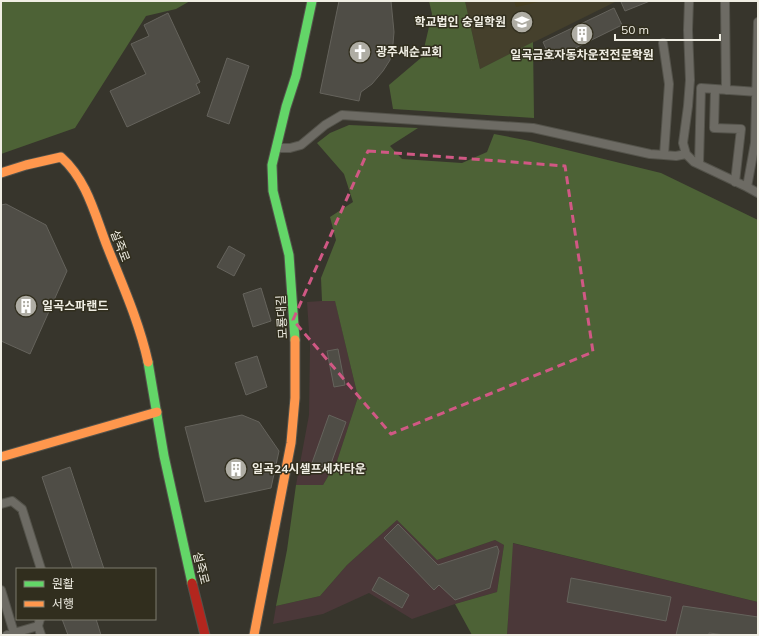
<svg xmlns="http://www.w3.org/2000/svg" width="759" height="636" font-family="Mulish,'Noto Sans KR',sans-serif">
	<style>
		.industrial { fill: #4b3839 }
		.built { fill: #45402c }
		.green { fill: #4d6236 }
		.sand { fill: #463e21 }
		.building { fill: #4f4d46; stroke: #65635c }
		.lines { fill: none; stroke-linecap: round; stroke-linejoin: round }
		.lane-casing { stroke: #54534b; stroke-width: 10 }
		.fast-casing { stroke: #54534b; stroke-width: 11 }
		.slow-casing { stroke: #54534b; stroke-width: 11 }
		.jam-casing { stroke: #54534b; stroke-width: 11 }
		.lane { stroke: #6d6b64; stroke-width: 8 }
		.fast { stroke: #63d668; stroke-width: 9 }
		.slow { stroke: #ff974d; stroke-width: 9 }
		.jam { stroke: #b3261e; stroke-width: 9 }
		.marked { fill: none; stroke: #d05884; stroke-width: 3; stroke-dasharray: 8 5; stroke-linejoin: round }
		.labels { text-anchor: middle; stroke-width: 3; stroke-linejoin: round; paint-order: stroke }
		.poi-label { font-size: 12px; font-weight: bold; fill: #f0eee4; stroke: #312e1e; text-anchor: start }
		.street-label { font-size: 12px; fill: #f0eee4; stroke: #312e1e }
	</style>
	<rect width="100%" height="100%" fill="#37352c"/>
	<path class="industrial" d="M335,300L358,397L337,461L323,485H296L309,415L310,346L307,302Z
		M397,520L437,560L495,540L504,545L497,592L455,604L412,619L369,593L323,614L273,624L276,606L320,596L347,565Z
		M512,543L758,602V635H507Z"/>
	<path class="built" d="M465,1H617L480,69Z"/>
	<path class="green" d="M1,1H190L176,9L146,16L75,128L1,154Z
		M429,1H465L480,69L533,42L534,118L393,109L389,85L422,57L432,14Z
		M349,125L418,128L390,146L402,159L462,163L487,152L494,134L530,141L661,173L758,220V602L513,543L507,635H472L455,604L497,592L504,545L495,540L437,560L397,520L347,565L320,596L276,606L287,550L296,485H323L337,461L358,397L335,301H322L321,278L336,240L330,217L353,202L344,174L317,143L330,133Z"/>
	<path class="sand" d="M514,1H543L516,7Z"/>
	<path class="building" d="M339,1H391L394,32L393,44L390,60L383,71L372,84L361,92L359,101L320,93Z
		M623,1H650L625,11L621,2Z
		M614,8L622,25L551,60L543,42Z
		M168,13L200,82L196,84L200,93L127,127L110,91L146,74L131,44L149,36L144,25Z
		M227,58L249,66L229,124L207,116Z
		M6,204L46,225L67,271L30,354L1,341V205Z
		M229,246L245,255L234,276L217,267Z
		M261,288L271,321L253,327L243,294Z
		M338,349L345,385L334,387L327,351Z
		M257,356L267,387L246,395L235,363Z
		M242,415L259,422L279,451L271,488L205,502L185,427Z
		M329,415L346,422L329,469L312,463Z
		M70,467L104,569H73L42,477Z
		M398,524L438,565L497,546L499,551L490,588L455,600L439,585L434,590L384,538Z
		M379,577L409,595L402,608L372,590Z
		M571,578L671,597L666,621L567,602Z
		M683,606L758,617V635H725L709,633V635H676Z
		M62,619H96L101,635H68Z"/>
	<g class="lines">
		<g class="lane-casing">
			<path id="lane" d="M689,1L688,30L690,80L688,106L683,143L686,154L694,162L747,187
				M725,1L726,90
				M758,22L755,143L747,187L758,193
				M715,89L714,128L741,129L735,182
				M278,148H290L301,145L325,125L342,115L533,128L650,154L664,155L669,84L663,43
				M664,155L676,156L686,154
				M699,164L701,88L758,92
				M1,504L12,501L22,509L41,569
				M1,590L14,633
				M40,619L38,626L41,635
				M7,635L38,626"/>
		</g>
		<g class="fast-casing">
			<path id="fast" d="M295,340L289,255L273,191L272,165L286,107L296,76L312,1
				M148,362L164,456L192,583"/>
		</g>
		<g class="slow-casing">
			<path id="slow" d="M1,173L26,165L61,157C87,180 95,215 107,246C122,284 139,321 148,362
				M1,457L157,412
				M254,635L291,443L295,398V340"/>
		</g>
		<g class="jam-casing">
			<path id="jam" d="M192,583L205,635"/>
		</g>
		<use href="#lane" class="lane"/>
		<use href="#fast" class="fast"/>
		<use href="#slow" class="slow"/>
		<use href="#jam" class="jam"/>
	</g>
	<path class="marked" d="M368,151L565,166L593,352L391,434L293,320Z"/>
	<defs>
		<g id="school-disc" transform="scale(1.15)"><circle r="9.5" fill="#afada4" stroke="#312e1e"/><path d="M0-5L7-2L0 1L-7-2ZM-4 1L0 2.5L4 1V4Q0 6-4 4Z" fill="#fff"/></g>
		<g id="building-disc" transform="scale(1.15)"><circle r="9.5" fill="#afada4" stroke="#312e1e"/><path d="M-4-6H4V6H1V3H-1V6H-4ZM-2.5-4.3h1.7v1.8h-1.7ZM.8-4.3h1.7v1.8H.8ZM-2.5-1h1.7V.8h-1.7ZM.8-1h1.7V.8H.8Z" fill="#fff"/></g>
		<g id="church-disc" transform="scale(1.15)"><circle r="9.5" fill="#afada4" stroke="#312e1e"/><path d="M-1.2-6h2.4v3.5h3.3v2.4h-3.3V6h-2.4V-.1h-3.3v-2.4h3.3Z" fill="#fff"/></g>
	</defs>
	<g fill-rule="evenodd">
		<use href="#school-disc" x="522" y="22"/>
		<use href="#building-disc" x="582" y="34"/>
		<use href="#church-disc" x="360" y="52"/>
		<use href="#building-disc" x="26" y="306"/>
		<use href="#building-disc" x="236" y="469"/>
	</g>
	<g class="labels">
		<g class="poi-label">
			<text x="506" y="26" text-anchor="end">학교법인 숭일학원</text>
			<text x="376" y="56">광주새순교회</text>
			<text x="582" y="59" text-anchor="middle">일곡금호자동차운전전문학원</text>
			<text x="42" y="310">일곡스파랜드</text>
			<text x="252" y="473">일곡24시셀프세차타운</text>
		</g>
		<g class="street-label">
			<text transform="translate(120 246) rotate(69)" y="4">설죽로</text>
			<text transform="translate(282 317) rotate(-93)" y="4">모룡대길</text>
			<text transform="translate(201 568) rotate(76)" y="4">설죽로</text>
		</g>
	</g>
	<rect width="759" height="636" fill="none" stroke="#f0eee4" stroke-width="4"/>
	<rect x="16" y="568" width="140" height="52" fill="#312e1e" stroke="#7d7b6d"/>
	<rect x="24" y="581" width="20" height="6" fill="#63d668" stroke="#7d7b6d"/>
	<text x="52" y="588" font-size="12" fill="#f0eee4">원활</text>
	<rect x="24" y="601" width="20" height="6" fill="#ff974d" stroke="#7d7b6d"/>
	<text x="52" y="608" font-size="12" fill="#f0eee4">서행</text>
	<path d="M615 34v6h105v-6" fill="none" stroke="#f0eee4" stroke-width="2"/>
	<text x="621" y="34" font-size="12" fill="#f0eee4" stroke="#312e1e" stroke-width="3" paint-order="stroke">50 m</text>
</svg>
